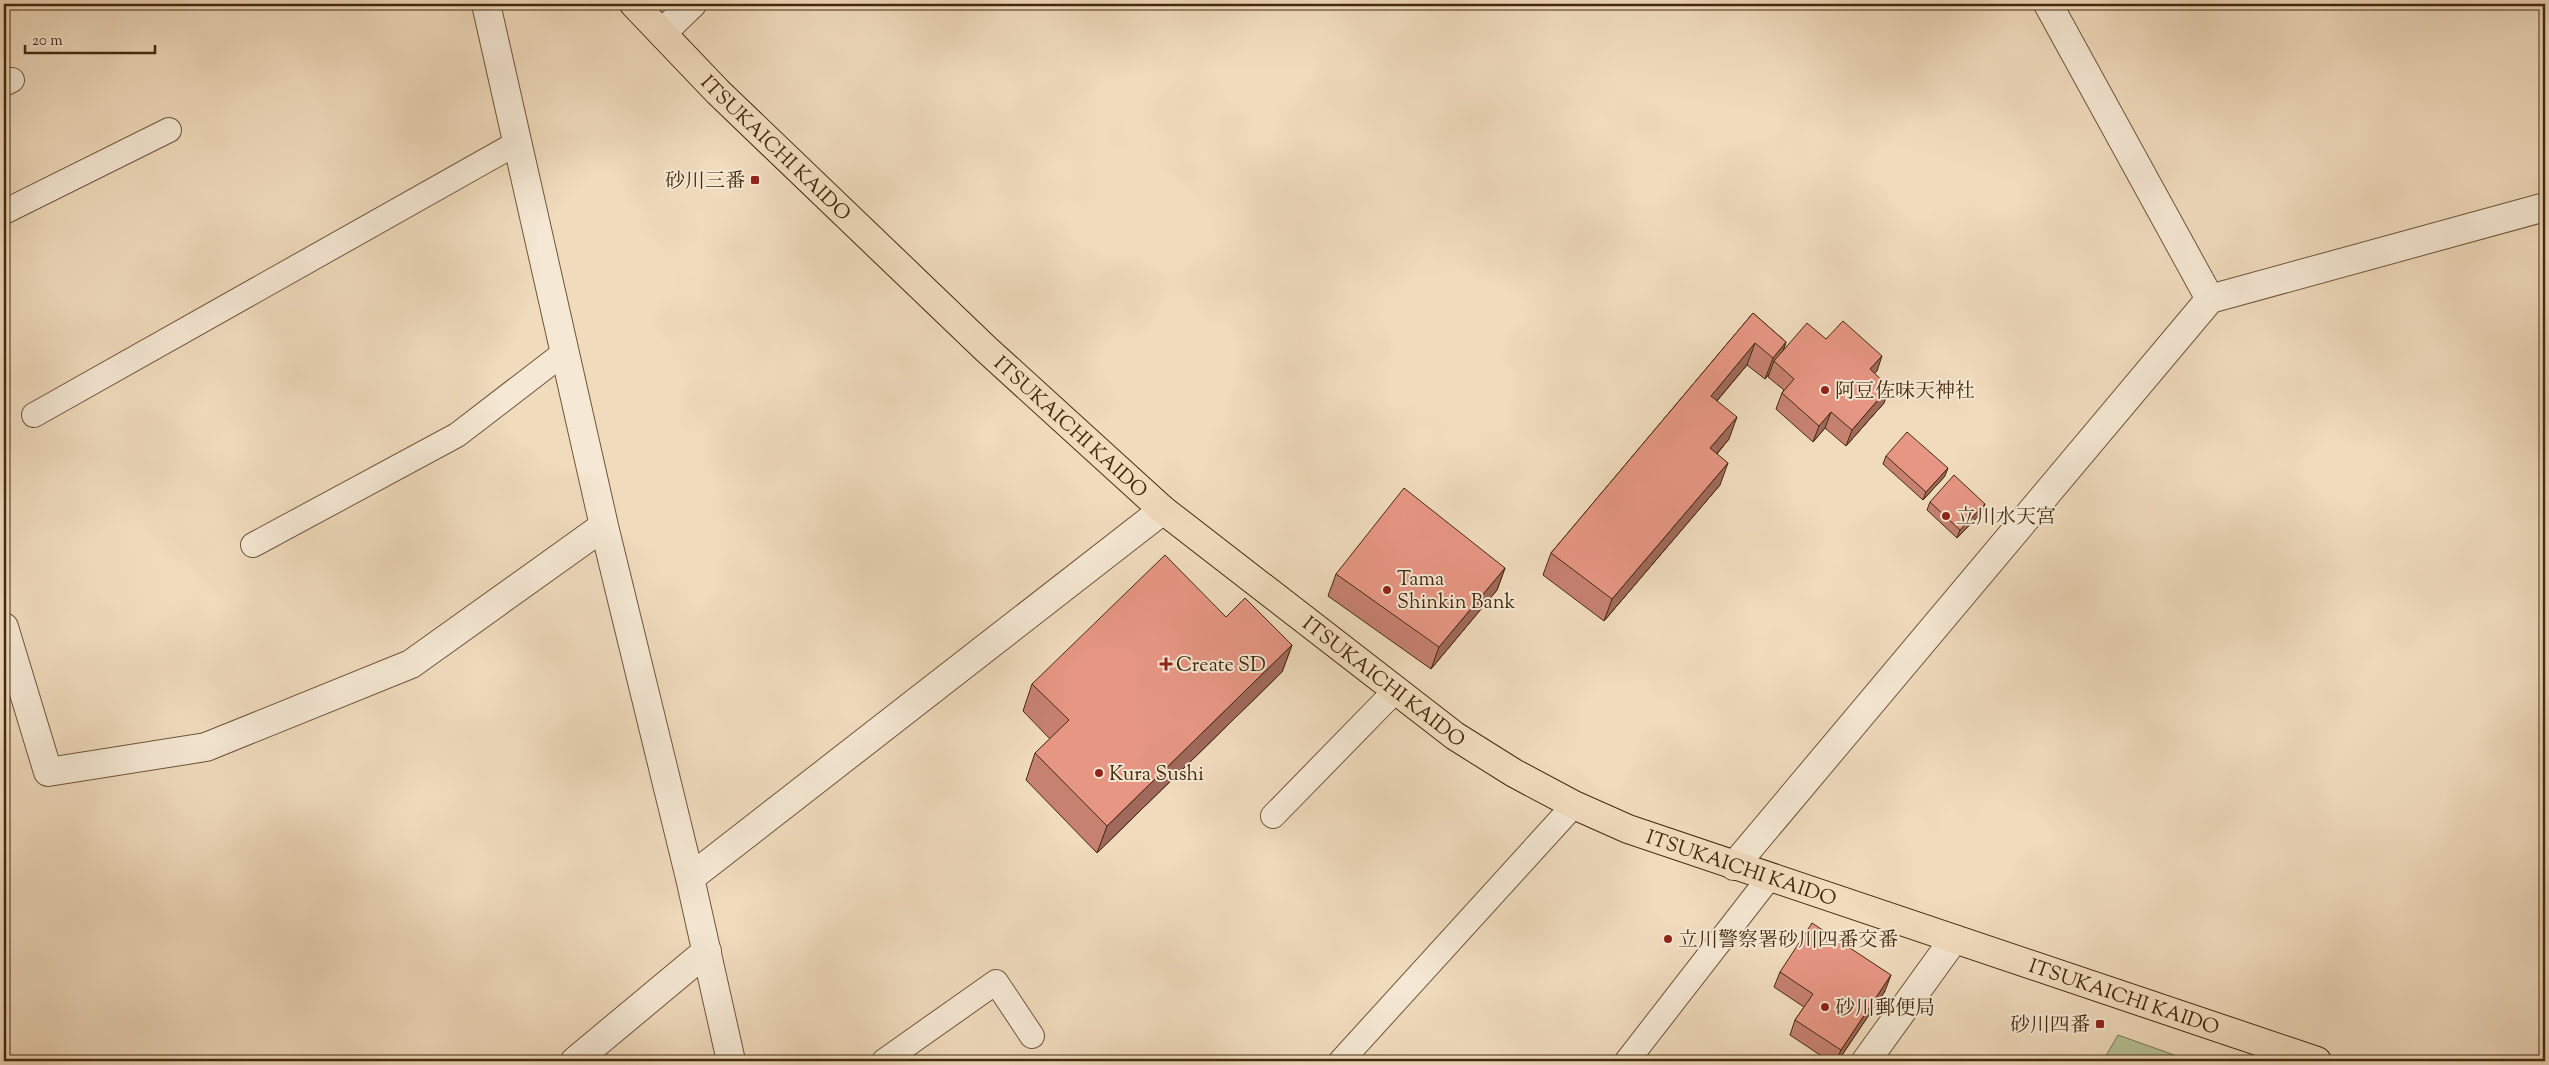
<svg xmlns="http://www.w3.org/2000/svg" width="2549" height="1065" font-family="'Sorts Mill Goudy','Noto Serif JP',serif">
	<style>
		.green { fill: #b5c195; stroke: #7c7651 }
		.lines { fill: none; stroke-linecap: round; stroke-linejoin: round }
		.lane-casing { stroke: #6e5639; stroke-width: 26 }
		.street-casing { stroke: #6e5639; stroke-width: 30 }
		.primary-casing { stroke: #432a0d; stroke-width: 30 }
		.lane { stroke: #f5e8d4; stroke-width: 24 }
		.street { stroke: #f5e8d4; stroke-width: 28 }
		.primary { stroke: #f0dbbd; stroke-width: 28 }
		.wall { fill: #c68171; stroke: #432a0d }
		.shaded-wall { fill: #a1695c; stroke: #432a0d }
		.building { fill: #e69683; stroke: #432a0d }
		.poi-dot { fill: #8f2418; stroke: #f5e8d4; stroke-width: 2 }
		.labels { text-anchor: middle; stroke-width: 4; stroke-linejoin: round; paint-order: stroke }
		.street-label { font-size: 20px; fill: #432a0d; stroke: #f5e8d4 }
		.poi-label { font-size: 20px; fill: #432a0d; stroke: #f5e8d4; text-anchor: start }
	</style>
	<rect width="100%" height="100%" fill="#f0dbbd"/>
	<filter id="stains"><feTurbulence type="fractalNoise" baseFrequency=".004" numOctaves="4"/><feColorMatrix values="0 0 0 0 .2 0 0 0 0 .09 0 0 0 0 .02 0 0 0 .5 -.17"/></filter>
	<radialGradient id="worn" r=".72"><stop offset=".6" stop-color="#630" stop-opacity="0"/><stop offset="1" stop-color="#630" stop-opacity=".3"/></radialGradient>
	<path class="green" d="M2118,1035L2191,1061H2103Z"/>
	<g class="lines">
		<g class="lane-casing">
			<path id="lane" d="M4,84L12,80
				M4,212L169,130
				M34,415L517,143
				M253,545L457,435L565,352
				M1273,816L1396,690
				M884,1061L996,982L1032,1036
				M1341,1061L1574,805
				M1627,1061L1769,878"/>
		</g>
		<g class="street-casing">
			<path id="street" d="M486,4L604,526L690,878L731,1061
				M2048,4L2210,299
				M662,33L692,4
				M4,627L48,772L206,747L411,664L604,526
				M1734,866L2210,299L2545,207
				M690,878L1163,510
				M575,1061L707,951
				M1866,1061L1954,939"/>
		</g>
		<g class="primary-casing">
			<g id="primary">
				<path id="s1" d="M634,4L718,92L986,349L1163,510L1455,736L1514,773L1574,805L1628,829L2317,1061"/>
			</g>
		</g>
		<use href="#lane" class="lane"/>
		<use href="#street" class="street"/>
		<use href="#primary" class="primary"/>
	</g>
	<path class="wall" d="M1753,313L1786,342L1783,352L1826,339L1877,371L1874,374L1889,387L1884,403L1846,446L1825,428L1813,442L1776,409L1782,393L1784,390L1768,377L1769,374L1765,379L1747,365L1717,401L1729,439L1717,454L1720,485L1604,621L1543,575L1551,553Z
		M1886,456L1945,476L1923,500L1883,464Z
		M1930,502L1982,512L1957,538L1927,510Z
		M1505,568L1497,590L1431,669L1328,596L1336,574Z
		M1226,617L1292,645L1282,672L1097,853L1026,780L1035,753L1050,739L1023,711L1032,684Z
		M1780,972L1885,991L1838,1061H1829L1790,1035L1795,1020L1804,1007L1774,987Z"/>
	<path class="shaded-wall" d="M1786,342L1778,364L1774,361L1769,374L1765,379L1773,358Z
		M1755,343L1747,365L1703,417L1711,396Z
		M1882,356L1877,371L1864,385L1870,369Z
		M1889,387L1884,403L1846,446L1852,430Z
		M1831,412L1825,428L1813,442L1819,426Z
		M1737,417L1729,439L1703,470L1710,448Z
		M1728,463L1720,485L1604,621L1612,599Z
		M1948,468L1945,476L1923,500L1926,492Z
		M1985,504L1982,512L1957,538L1960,530Z
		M1505,568L1497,590L1431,669L1439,647Z
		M1292,645L1282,672L1097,853L1107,826Z
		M1891,975L1885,991L1838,1061H1836L1841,1050Z"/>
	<path class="building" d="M1753,313L1786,342L1773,358L1755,343L1711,396L1737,417L1710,448L1728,463L1612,599L1551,553Z
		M1843,321L1882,356L1870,369L1889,387L1852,430L1831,412L1819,426L1782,393L1794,379L1774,361L1807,323L1826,339Z
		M1907,432L1948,468L1926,492L1886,456Z
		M1954,475L1985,504L1960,530L1930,502Z
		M1404,488L1505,568L1439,647L1336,574Z
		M1165,555L1226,617L1245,598L1292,645L1107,826L1035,753L1069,720L1032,684Z
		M1812,923L1891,975L1841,1050L1795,1020L1813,994L1780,972Z"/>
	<g class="poi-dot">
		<rect x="750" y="175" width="10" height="10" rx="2.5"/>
		<circle cx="1825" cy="390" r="5"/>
		<circle cx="1946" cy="516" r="5"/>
		<circle cx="1387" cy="590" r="5"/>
		<path d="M1163.5 656.5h5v5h5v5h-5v5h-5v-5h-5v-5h5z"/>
		<circle cx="1099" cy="773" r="5"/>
		<circle cx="1668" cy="939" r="5"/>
		<circle cx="1825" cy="1007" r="5"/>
		<rect x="2095" y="1019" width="10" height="10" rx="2.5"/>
	</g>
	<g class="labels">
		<g class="street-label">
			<text dy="7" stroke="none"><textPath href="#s1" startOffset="202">ITSUKAICHI KAIDO</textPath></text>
			<text dy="7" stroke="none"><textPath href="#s1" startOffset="608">ITSUKAICHI KAIDO</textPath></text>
			<text dy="7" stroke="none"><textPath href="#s1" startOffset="1012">ITSUKAICHI KAIDO</textPath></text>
			<text dy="7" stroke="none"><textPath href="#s1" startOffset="1418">ITSUKAICHI KAIDO</textPath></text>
			<text dy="7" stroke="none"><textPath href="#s1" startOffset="1822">ITSUKAICHI KAIDO</textPath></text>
		</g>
		<g class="poi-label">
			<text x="745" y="187" text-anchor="end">砂川三番</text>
			<text x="1835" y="397">阿豆佐味天神社</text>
			<text x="1956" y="523">立川水天宮</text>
			<text x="1397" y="585">Tama<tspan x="1397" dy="23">Shinkin Bank</tspan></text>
			<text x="1176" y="671">Create SD</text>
			<text x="1109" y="780">Kura Sushi</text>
			<text x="1678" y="946">立川警察署砂川四番交番</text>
			<text x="1835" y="1014">砂川郵便局</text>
			<text x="2090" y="1031" text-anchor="end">砂川四番</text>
		</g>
	</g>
	<rect width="2549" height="1065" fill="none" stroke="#f0dbbd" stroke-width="20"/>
	<rect x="5" y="5" width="2539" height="1055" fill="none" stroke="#432a0d" stroke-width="2.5"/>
	<rect x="10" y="10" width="2529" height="1045" fill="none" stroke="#432a0d"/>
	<path d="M25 45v8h130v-8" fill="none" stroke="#432a0d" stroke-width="2.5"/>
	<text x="32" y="45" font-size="15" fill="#432a0d" stroke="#f5e8d4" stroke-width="4" paint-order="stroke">20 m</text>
	<rect width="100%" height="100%" filter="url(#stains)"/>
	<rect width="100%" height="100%" fill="url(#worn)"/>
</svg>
